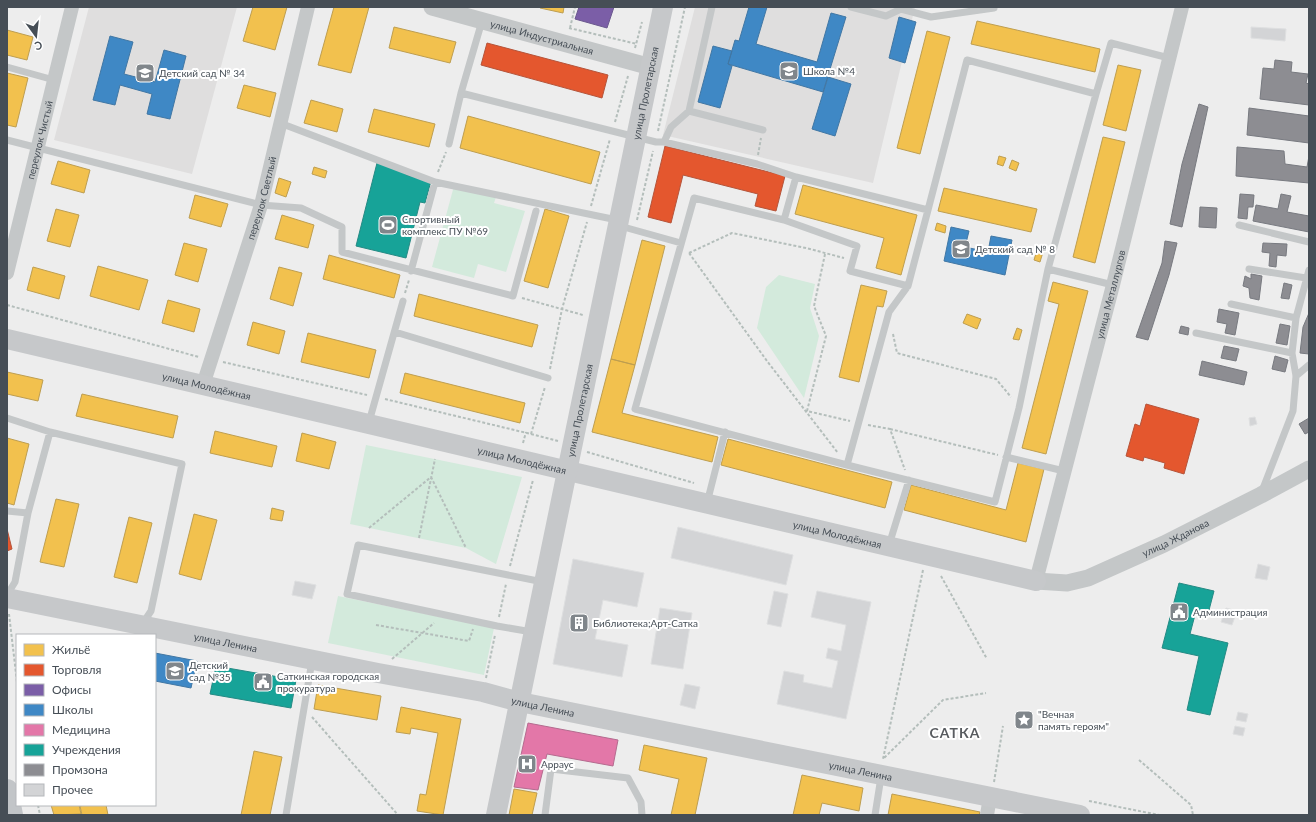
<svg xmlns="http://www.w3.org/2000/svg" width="1316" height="822" font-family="Lato,sans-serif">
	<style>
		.education { fill: #dfdede }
		.green { fill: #d3eadc }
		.homes { fill: #f2c14e; stroke: #be9e50 }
		.shops { fill: #e4572e; stroke: #b5543a }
		.offices { fill: #7b5ea7; stroke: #6b598f }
		.schools { fill: #3f88c5; stroke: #4177a4 }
		.health { fill: #e377a8; stroke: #b46b8f }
		.public { fill: #17a398; stroke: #258a84 }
		.industry { fill: #8d8d92; stroke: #787a80 }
		.building { fill: #d3d4d6; stroke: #dedfe0 }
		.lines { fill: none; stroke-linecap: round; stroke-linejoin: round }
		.path { stroke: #b4bebb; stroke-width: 2; stroke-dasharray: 3 2; stroke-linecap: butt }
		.service { stroke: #c4c7c8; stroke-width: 7 }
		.minor { stroke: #c4c7c8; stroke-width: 14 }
		.tertiary { stroke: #c4c7c8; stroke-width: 17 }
		.secondary { stroke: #c6c8ca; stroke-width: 20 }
		.primary { stroke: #c2c5c8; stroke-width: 22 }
		.labels { text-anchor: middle; stroke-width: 4; stroke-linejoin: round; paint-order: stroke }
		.street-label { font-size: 10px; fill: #464e56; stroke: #fff }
		.poi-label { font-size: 10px; fill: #464e56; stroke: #fff; text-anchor: start }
		.district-label { font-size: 14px; font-weight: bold; letter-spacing: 1px; fill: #595c60; stroke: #fff }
	</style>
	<rect width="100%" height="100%" fill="#ededed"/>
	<path class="education" d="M89,7H237L192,174L54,140Z
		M695,7H915L873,183L663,135Z"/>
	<path class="green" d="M454,186L496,197L494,203L525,211L506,272L478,264L474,278L432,267Z
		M779,275L815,284L810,308L819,336L804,398L757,328L766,287Z
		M366,445L522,477L496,564L466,548L350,524Z
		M338,596L494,628L484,675L328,643Z"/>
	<path class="homes" d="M253,7H287L275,50L243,41Z
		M334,7H369L351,73L318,65Z
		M541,7H564L563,13L540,8Z
		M977,21L1100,49L1095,72L971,44Z
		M394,27L456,42L450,63L389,48Z
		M7,30L33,37L27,60L7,55Z
		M927,31L950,37L920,154L897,148Z
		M1118,65L1141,70L1126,131L1103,125Z
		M7,73L28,78L16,127L7,125Z
		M244,85L276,93L270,117L237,108Z
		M311,100L343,109L337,132L304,123Z
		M374,109L435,124L429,147L368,132Z
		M468,116L600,152L591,184L460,148Z
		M1103,137L1125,142L1095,263L1073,257Z
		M999,156L1006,158L1003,166L997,164Z
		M1012,160L1019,163L1016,171L1009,168Z
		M58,161L90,170L84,193L51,184Z
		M314,167L327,171L325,178L312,174Z
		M279,178L291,182L286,197L275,193Z
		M803,185L917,215L901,275L876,268L884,238L795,214Z
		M944,188L1037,209L1031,232L938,211Z
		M195,195L228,204L221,227L189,218Z
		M56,209L79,215L70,247L47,241Z
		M545,209L569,216L548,288L524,281Z
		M282,215L314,225L308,248L275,239Z
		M937,223L946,226L945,233L935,230Z
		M642,240L665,246L635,365L611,359Z
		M184,243L207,249L198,282L175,275Z
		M1037,250L1043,252L1040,262L1034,260Z
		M329,255L400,275L394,298L323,279Z
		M98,266L148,280L139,310L90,296Z
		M33,267L65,276L59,299L27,290Z
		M279,267L302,273L293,306L270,299Z
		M1053,282L1088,291L1046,454L1022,448L1059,304L1048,301Z
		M861,285L887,291L883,307L877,306L859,382L839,377Z
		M419,294L538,325L532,347L414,316Z
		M168,300L200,309L194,332L162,323Z
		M967,314L981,319L977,329L963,323Z
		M253,322L285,331L279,354L247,345Z
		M1017,328L1022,330L1019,340L1013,339Z
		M308,333L376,350L369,378L301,362Z
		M611,359L635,365L622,413L718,437L712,462L592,432Z
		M7,372L43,380L38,401L7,394Z
		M405,373L525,403L520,423L400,393Z
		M82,394L178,416L173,438L76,416Z
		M215,431L277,446L272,467L210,453Z
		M302,433L336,442L329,469L296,461Z
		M7,438L29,444L14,505L7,503Z
		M728,439L892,482L885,508L721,465Z
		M1018,463L1044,469L1026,542L904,510L911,485L1006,510Z
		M56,499L79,504L64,567L40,562Z
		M272,508L284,511L282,521L270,519Z
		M194,514L217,520L201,580L179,574Z
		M129,517L152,523L137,583L114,577Z
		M318,685L381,696L377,720L314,709Z
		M401,707L461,719L443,815L417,811L420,794L426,795L438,733L411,728L410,734L396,732Z
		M644,745L707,758L695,815H671L679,779L639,770Z
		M254,751L282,757L270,815H241Z
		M802,775L863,788L859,811L822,803L819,815H793Z
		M514,789L537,793L532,815H509Z
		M892,794L980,812L979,815H888Z
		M51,805H79L81,814L54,815Z
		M85,805H106L108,815H82L80,806Z"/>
	<path class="shops" d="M487,43L608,75L602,98L481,65Z
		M665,146L785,176L776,211L755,206L758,194L683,175L671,223L648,217Z
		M1146,404L1199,419L1184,474L1164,468L1165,463L1144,457L1143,461L1126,456L1135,424L1140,426Z
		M7,529L12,549L7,551Z"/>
	<path class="offices" d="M579,7H614L607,28L575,19Z"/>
	<path class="schools" d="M749,7H767L756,44L817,62L831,13L846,17L823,92L728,64L735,40L739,41Z
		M899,17L916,22L905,63L889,58Z
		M110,36L133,42L124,74L155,82L164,50L186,56L170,119L147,114L152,94L120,85L115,105L93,100Z
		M713,46L732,51L728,64L732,66L720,108L698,102Z
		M828,77L851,84L835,136L812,129Z
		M951,227L969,231L965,247L988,252L991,236L1012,240L1005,275L944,261Z
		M155,653L197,661L191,688L155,681Z"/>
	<path class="health" d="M528,723L618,740L613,766L547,754L538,790L514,787Z"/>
	<path class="public" d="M377,163L407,170L406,175L431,181L425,203L420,202L406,258L356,246Z
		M1179,583L1214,591L1208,614L1196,611L1190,634L1228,643L1210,715L1187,710L1199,656L1162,648Z
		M216,666L296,680L291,708L210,694Z"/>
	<path class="industry" d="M1275,60L1292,62L1291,72L1308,74L1306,83L1309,84V105L1260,99L1263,68L1274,69Z
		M1199,104L1208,107L1182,227L1170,224L1182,164Z
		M1249,108L1309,116V143L1247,135Z
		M1237,147L1284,151L1285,164L1307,167L1309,156V183L1236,176Z
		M1240,194L1254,195L1253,207H1248L1247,219L1238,218Z
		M1281,194L1291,196L1287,212L1309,216V232L1253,221L1256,205L1278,209Z
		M1200,207L1217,208L1216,228L1199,227Z
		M1165,241L1177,243L1169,275L1148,340L1136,337L1162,263Z
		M1263,243L1287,244L1286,256L1277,255L1276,267L1269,266L1270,253L1262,252Z
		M1251,274L1262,276L1259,300L1250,298L1249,288L1243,286L1245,276L1251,279Z
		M1284,283L1292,285L1289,299L1281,298Z
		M1219,309L1239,313L1235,335L1225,333L1227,324L1217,322Z
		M1309,313V354L1300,353L1303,327Z
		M1280,324L1290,326L1287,345L1276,343Z
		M1181,326L1189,328L1188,335L1179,333Z
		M1224,346L1239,349L1236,361L1221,358Z
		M1275,356L1288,360L1285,372L1272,369Z
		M1202,361L1247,372L1244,385L1199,375Z
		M1309,418V432L1305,434L1299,424Z"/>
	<path class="building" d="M1251,27L1286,29L1285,41L1251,38Z
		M1255,417L1257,424L1250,426L1249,418Z
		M678,527L793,555L786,585L671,558Z
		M573,559L644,573L637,607L603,600L595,639L628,645L622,677L553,664Z
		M1258,564L1270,567L1267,580L1255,578Z
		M295,581L316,585L312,599L292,595Z
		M774,591L788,594L781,627L767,624Z
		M817,591L871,602L846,719L777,704L784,671L804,675L803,682L832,688L838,661L826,658L828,648L841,651L846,625L811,617Z
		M660,608L692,613L683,669L651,664Z
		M1226,608L1237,611L1232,625L1221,622Z
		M685,684L700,687L695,709L680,705Z
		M1238,712L1248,714L1246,722L1236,720Z
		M1235,726L1245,728L1243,736L1233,734Z"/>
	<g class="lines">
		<path class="path" d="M569,28L637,44
			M570,28L575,7
			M635,48L642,22
			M615,122L628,76
			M658,131L685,7
			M758,155L761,138
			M438,172L446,152
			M591,206L610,139
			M637,220L653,151
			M689,253L732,233L806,248L844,258
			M689,253L767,361L838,453
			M825,254L814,306L826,336L807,411L850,421
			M405,293L409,280
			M522,298L583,315
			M7,305L199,357
			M893,334L897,353L996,379L1011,397
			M223,362L367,395
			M550,369L562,309L587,222
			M385,399L531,434L545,387
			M868,425L890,429L905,470
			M890,429L998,455
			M531,434L558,441
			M523,443L526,432
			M587,452L694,483
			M369,528L431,477L466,548
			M419,538L435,459
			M510,566L533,480
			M923,570L883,759L943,700L986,693
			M941,576L987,659
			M9,614L17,682
			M499,617L506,584
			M376,625L469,641L473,629
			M392,659L434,623
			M486,678L495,635
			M312,717L398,815
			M1139,760L1191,805L1193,815
			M994,782L1003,726
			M1089,801L1159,815
			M38,805L40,815"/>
		<path class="service" d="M851,7L886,16L901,9L931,17L994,8
			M482,21L461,93L636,137L656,142H664L757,164L796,177L784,220L857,246L850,271L908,286L889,312L847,465L995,502L1019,408L1048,269L1096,94L1111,43L1169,58
			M7,67L54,80
			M689,111L712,7
			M280,123L435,182L617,220
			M7,140L261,205L301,208L342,227V252L513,296L536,211
			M664,142L671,127L689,111L763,130
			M449,144L461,93
			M796,177L928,210L908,286
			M928,210L967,60L1096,94
			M784,220L694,198L635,409L847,465
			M1239,225L1309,242
			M620,226L681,243
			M1048,269L1113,285
			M1249,269L1306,278
			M411,271L435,182
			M1231,304L1296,318
			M395,332L548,378
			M1196,333L1292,353
			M1296,376L1309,365
			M7,418L50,432
			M369,422L403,301
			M1006,457L1064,471
			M1262,491L1293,411L1296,376L1292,353L1296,318L1309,270
			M707,503L725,432
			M7,511L28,513
			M889,545L909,480
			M7,595L15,582L28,513L50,432L182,464L151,611L143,623
			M532,632L497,626L347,594L358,545L543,582
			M286,815L312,661
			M545,815L551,769L628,778L641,802L642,815
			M875,815L881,777"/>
		<g class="minor">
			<path id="s1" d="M7,273L72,7"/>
			<path id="s2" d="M203,385L261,205L308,7"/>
			<path id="s3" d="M1036,581L1113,285L1182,7"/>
			<path d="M987,815L990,797"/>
		</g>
		<g class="tertiary">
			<path id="s4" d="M432,7L651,67"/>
			<path id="s5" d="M1036,581L1067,583L1088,578L1164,544L1261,495L1309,469"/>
		</g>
		<g class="secondary">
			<path id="s6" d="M7,339L1036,581"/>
			<path id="s7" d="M7,598L378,673L483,692L520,702L1080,815"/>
			<path id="s8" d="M496,815L663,7"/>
		</g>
		<path class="primary" d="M7,790L12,815"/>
	</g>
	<defs>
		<g id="school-square" transform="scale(1)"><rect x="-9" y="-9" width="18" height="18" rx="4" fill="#80868b" stroke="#fff"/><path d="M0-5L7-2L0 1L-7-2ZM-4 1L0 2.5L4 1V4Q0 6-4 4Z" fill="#fff"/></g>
		<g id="stadium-square" transform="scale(1)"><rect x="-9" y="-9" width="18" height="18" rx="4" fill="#80868b" stroke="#fff"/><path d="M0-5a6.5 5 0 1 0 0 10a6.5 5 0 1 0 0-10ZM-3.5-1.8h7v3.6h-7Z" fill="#fff"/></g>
		<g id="civic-square" transform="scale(1)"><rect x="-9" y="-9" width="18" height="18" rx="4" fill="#80868b" stroke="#fff"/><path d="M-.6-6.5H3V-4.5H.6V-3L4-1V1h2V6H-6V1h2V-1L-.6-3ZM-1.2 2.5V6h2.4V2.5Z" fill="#fff"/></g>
		<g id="building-square" transform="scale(1)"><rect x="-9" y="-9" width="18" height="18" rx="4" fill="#80868b" stroke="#fff"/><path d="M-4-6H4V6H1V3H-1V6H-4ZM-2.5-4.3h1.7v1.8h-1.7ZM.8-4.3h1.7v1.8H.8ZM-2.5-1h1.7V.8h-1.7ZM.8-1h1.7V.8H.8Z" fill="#fff"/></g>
		<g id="sight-square" transform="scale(1)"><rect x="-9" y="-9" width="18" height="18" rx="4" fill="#80868b" stroke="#fff"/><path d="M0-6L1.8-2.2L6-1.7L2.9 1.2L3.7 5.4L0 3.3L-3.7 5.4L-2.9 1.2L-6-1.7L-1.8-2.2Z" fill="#fff"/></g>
		<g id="hospital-square" transform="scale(1)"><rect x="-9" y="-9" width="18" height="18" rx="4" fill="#80868b" stroke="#fff"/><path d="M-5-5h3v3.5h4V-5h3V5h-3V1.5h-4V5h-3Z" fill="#fff"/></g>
	</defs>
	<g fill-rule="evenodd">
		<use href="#school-square" x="789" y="71"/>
		<use href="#school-square" x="145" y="73"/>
		<use href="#stadium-square" x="388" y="225"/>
		<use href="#school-square" x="961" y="249"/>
		<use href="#civic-square" x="1179" y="612"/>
		<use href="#building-square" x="579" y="623"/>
		<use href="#school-square" x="175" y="671"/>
		<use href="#civic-square" x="263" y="682"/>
		<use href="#sight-square" x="1024" y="720"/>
		<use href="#hospital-square" x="527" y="764"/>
	</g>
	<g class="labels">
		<g class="street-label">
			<text dy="4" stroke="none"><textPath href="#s4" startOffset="114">улица Индустриальная</textPath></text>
			<text dy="4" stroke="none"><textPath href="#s8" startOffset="737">улица Пролетарская</textPath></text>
			<text dy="4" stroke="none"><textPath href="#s1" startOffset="137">переулок Чистый</textPath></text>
			<text dy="4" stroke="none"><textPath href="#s2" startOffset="196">переулок Светлый</textPath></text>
			<text dy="4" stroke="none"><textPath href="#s3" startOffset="296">улица Металлургов</textPath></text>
			<text dy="4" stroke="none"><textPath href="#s6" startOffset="205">улица Молодёжная</textPath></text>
			<text dy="4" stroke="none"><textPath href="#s8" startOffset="413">улица Пролетарская</textPath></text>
			<text dy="4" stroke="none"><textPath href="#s6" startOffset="529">улица Молодёжная</textPath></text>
			<text dy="4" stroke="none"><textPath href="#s6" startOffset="853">улица Молодёжная</textPath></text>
			<text dy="4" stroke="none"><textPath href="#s5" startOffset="149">улица Жданова</textPath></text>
			<text dy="4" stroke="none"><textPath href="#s7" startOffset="223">улица Ленина</textPath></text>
			<text dy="4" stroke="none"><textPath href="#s7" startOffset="547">улица Ленина</textPath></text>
			<text dy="4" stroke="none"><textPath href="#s7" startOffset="871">улица Ленина</textPath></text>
		</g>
		<g class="poi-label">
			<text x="803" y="75">Школа №4</text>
			<text x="159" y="77">Детский сад № 34</text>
			<text x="402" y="223">Спортивный<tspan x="402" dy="12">комплекс ПУ №69</tspan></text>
			<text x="975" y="253">Детский сад № 8</text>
			<text x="1193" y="616">Администрация</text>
			<text x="593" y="627">Библиотека;Арт-Сатка</text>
			<text x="189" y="669">Детский<tspan x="189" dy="12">сад №35</tspan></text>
			<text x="277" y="680">Саткинская городская<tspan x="277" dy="12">прокуратура</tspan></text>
			<text x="1038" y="718">"Вечная<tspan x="1038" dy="12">память героям"</tspan></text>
			<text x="541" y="768">Арраус</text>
		</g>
		<g class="district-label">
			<text x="955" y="738">САТКА</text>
		</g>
	</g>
	<rect width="1316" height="822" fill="none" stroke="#464e56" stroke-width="16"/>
	<rect x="16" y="634" width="140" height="172" fill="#ffffff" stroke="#b5b8bb"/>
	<rect x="24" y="644" width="20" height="12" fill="#f2c14e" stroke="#b5b8bb"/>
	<text x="52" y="654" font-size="12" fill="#464e56">Жильё</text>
	<rect x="24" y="664" width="20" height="12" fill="#e4572e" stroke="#b5b8bb"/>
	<text x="52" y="674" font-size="12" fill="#464e56">Торговля</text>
	<rect x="24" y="684" width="20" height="12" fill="#7b5ea7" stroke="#b5b8bb"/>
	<text x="52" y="694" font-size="12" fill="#464e56">Офисы</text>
	<rect x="24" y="704" width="20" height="12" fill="#3f88c5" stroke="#b5b8bb"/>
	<text x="52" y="714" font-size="12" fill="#464e56">Школы</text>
	<rect x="24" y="724" width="20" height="12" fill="#e377a8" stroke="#b5b8bb"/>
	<text x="52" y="734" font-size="12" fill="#464e56">Медицина</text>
	<rect x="24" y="744" width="20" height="12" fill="#17a398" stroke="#b5b8bb"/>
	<text x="52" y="754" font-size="12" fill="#464e56">Учреждения</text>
	<rect x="24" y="764" width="20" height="12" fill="#8d8d92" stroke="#b5b8bb"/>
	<text x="52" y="774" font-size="12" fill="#464e56">Промзона</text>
	<rect x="24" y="784" width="20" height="12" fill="#d3d4d6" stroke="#b5b8bb"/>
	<text x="52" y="794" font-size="12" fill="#464e56">Прочее</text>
	<g transform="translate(36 36) rotate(165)" stroke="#ffffff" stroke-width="3" paint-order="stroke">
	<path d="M0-3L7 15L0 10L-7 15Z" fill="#464e56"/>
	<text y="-6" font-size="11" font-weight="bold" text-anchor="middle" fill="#464e56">С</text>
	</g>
</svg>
